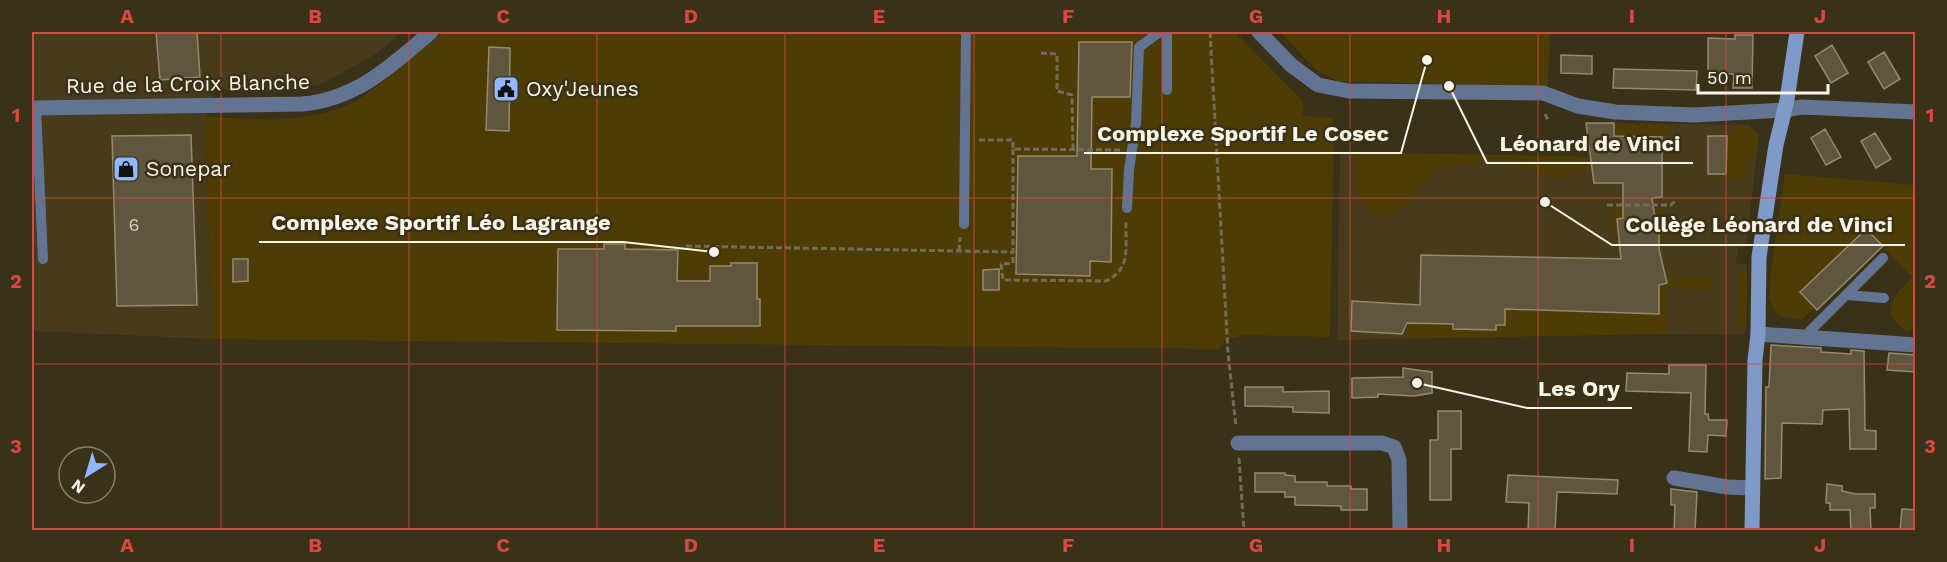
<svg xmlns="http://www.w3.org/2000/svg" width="1947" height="562" font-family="'Work Sans',sans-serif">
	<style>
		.built { fill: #473b1b }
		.green { fill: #4e3c06 }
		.building { fill: #60563d; stroke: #958a6f; stroke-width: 1.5 }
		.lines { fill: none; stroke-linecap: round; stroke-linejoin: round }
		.path { stroke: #746c57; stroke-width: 3; stroke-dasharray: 6 3; stroke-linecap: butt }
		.lane { stroke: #637493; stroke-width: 10 }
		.street { stroke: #637493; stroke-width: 15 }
		.secondary { stroke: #7f99c9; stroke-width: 15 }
		.grid { fill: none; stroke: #db4744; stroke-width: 1.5; stroke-opacity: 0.55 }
		.labels { text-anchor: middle; stroke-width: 5; stroke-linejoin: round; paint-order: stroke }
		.number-label { font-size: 18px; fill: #d3ccbb }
		.street-label { font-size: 21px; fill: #f9f4e5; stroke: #3a3119 }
		.poi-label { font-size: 21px; fill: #f9f4e5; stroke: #3a3119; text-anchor: start }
		.leader { fill: none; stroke: #f9f4e5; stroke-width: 2 }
		.callout-dot { fill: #f9f4e5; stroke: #3a3119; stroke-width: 2 }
		.callout-label { font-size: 22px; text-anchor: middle; font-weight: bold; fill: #f9f4e5; stroke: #3a3119; stroke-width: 5; stroke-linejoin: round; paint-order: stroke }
		.neatline { fill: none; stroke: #db4744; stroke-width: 2 }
		.grid-label { font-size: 20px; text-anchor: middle; font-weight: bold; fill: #db4744 }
	</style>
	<rect width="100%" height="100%" fill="#3a3119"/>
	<path class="built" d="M32,32H402L373,56L319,85L273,92L214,89L204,125L213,339L32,331Z
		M1613,123L1749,125L1759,136L1746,247L1738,248L1736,263L1746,264V328L1744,335L1667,334L1337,340L1340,152L1591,157Z"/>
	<path class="green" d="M444,32H1235L1303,101V116L1332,118L1334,128L1330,337L1245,335L1225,340L1219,349L213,339L204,125L206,116C258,121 317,125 363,97Z
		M1280,32H1550L1548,87L1338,81L1316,70Z
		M1668,124V153H1662L1661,137L1623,136L1613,144L1614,125Z
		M1749,125L1759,136L1756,155H1749L1746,180L1718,179L1728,132H1734V126Z
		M1356,152L1591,157L1592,166L1565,179H1557C1536,174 1517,163 1496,159C1487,157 1478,163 1469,165C1463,166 1457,164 1451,165C1417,170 1405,234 1371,212C1352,199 1355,171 1356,152Z
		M1785,174L1915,185L1916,294L1911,298L1915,303L1914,327L1907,332C1878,311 1893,297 1912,277L1866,229L1800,292L1815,308L1801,320L1783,317L1775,312L1769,299L1771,271Z
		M1611,209H1667L1666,242L1659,244V226L1656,225L1654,212L1617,219L1620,234L1612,233Z
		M1737,273H1747L1746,328L1737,327Z
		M1670,275L1711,276V289L1670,288Z
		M1665,284L1667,334L1406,338L1408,320L1413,326L1414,317L1420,323L1453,324V329L1496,330V325H1505V309L1624,314L1625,301H1629L1630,314H1658L1659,285Z"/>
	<path class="building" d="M156,32H197L200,77L160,80Z
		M1735,35H1753L1752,88H1733L1734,74L1708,73V38L1735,39Z
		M1079,42H1132L1130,97H1092L1091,169H1112L1111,262L1090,261V276L1016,274L1018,156H1077Z
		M1832,45L1848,73L1831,83L1815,56Z
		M489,47L510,48L509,131L486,130Z
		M1884,52L1900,79L1884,89L1868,62Z
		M1561,55L1592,56V74L1561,73Z
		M1614,69L1697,71L1696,90L1613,88Z
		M1586,123H1614V136L1662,137V197L1652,198L1656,225L1659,226V249L1667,283L1659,285V314L1505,309V325H1496V330L1453,329V324L1407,323L1402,334L1351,331L1352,301L1420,305L1421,255L1621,259L1617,219L1623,218V183H1594Z
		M1825,129L1841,157L1826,165L1811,138Z
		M1875,133L1891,159L1876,168L1861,141Z
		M191,135L197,305L117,306L112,136Z
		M1708,136H1727L1726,174H1708Z
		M1866,229L1883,246L1817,310L1800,292Z
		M604,244H625V249L678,250L677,281H710V266H731V263H757V299H760V326H676V331L557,330L558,249H604Z
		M233,259H248V281L233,282Z
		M999,269V290H983V270Z
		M1771,345L1821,348V352L1851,354V350L1864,351L1865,430L1876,431V449H1850L1849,409L1823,410L1822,424L1782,423L1781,478L1765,479L1766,387H1769Z
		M1889,353L1916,355V372L1887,370Z
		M1669,365H1706L1705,414H1708L1709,420H1727L1726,436L1708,435L1707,452L1689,451L1691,393L1626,391L1627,373L1669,374Z
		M1403,368L1432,372V393L1414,396L1378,394V397L1352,398V378L1403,377Z
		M1245,387H1283V392L1329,391V413L1293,412V407L1245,406Z
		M1438,411H1461V449H1451V500H1430V440H1438Z
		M1255,473H1285V475L1295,476V482H1327V486H1351V489H1367V510H1341V506L1295,505V497H1285V492H1255Z
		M1508,475L1618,480L1617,494L1557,492L1555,531H1528L1529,503L1506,502Z
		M1827,484L1842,486V491L1856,494H1875V508H1870L1871,531H1851L1850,510H1830V503H1826Z
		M1671,489L1697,492L1695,531H1674L1675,505H1671Z
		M1902,509L1916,510L1914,531H1900Z"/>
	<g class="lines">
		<path class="path" d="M1210,32L1228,353L1236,427
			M1041,53L1057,54V91L1072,95L1073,149
			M1545,114L1549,122
			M979,140H1013V149L1120,150
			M1013,149V263L1001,264L1003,280L1106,281C1132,269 1125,245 1126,221
			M1607,205H1671L1675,201
			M686,246L1013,252
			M959,251L960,237
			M1239,458L1244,530"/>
		<path class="lane" d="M1167,32V90
			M36,107L43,259
			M1127,208L1129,170L1136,123L1139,47L1160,32
			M964,224L966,32
			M1846,295L1884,298
			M1804,337L1883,258"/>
		<path class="street" d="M1259,32L1291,65L1318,85L1349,91L1543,93L1578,106L1615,112L1694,115L1785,110L1802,107L1916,112
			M32,108L302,104C357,99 391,66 431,32
			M1758,334L1916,345
			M1238,443H1382L1394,447L1399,460L1400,530
			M1674,478L1727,487L1752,488"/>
		<path class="secondary" d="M1752,530L1755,360L1758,334L1759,257L1776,145L1787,100L1797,32"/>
	</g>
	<path class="grid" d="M221,32V530M409,32V530M597,32V530M785,32V530M974,32V530M1162,32V530M1350,32V530M1538,32V530M1726,32V530M32,198H1916M32,364H1916"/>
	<defs>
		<g id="civic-square" transform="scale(1.35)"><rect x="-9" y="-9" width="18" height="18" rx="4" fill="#91b8fd" stroke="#3a3119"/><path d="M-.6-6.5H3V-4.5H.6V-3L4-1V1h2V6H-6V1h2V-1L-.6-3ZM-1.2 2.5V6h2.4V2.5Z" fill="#111"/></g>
		<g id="shop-square" transform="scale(1.35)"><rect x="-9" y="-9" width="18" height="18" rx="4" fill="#91b8fd" stroke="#3a3119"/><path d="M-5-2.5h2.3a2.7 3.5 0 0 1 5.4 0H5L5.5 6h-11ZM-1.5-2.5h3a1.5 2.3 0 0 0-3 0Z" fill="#111"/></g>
	</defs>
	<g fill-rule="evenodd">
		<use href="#civic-square" x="506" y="89"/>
		<use href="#shop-square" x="126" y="169"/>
	</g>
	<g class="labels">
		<g class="number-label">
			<text x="134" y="231">6</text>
		</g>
		<g class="street-label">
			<text transform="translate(188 84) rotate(-1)" y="7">Rue de la Croix Blanche</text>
		</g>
		<g class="poi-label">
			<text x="526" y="96">Oxy'Jeunes</text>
			<text x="146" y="176">Sonepar</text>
		</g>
	</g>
	<path class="leader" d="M1427 60L1401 153H1084M1449 86L1487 163H1693M714 252L623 242H259M1545 202L1612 245H1905M1417 383L1527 408H1632"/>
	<g class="callout-dot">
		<circle cx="1427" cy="60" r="6"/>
		<circle cx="1449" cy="86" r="6"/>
		<circle cx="714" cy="252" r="6"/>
		<circle cx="1545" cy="202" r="6"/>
		<circle cx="1417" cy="383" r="6"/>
	</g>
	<g class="callout-label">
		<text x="1243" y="141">Complexe Sportif Le Cosec</text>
		<text x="1590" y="151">Léonard de Vinci</text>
		<text x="441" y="230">Complexe Sportif Léo Lagrange</text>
		<text x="1759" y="232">Collège Léonard de Vinci</text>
		<text x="1579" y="396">Les Ory</text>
	</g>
	<rect width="1947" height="562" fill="none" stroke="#3a3119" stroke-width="66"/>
	<g transform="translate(87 475) rotate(217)"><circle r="28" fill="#3a3119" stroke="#867f6b" stroke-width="1.5"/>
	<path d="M0-4.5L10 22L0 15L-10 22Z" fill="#91b8fd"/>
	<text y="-9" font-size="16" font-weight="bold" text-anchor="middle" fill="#f9f4e5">N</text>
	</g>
	<path d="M1698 84v9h130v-9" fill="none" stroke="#f9f4e5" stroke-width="3"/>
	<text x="1707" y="84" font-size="18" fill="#f9f4e5" stroke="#3a3119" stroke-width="4.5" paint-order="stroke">50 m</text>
	<rect x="33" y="33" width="1881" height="496" class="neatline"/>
	<g class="grid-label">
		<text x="127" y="23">A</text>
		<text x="315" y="23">B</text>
		<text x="503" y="23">C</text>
		<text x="691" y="23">D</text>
		<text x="879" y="23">E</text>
		<text x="1068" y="23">F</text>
		<text x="1256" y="23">G</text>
		<text x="1444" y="23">H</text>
		<text x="1632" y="23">I</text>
		<text x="1820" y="23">J</text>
		<text x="16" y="122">1</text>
		<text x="1930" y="122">1</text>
		<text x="16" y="288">2</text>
		<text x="1930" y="288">2</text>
		<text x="16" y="453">3</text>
		<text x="1930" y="453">3</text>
		<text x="127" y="552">A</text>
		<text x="315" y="552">B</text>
		<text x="503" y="552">C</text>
		<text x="691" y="552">D</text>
		<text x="879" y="552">E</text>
		<text x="1068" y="552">F</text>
		<text x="1256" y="552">G</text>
		<text x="1444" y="552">H</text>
		<text x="1632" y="552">I</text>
		<text x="1820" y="552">J</text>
	</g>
</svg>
